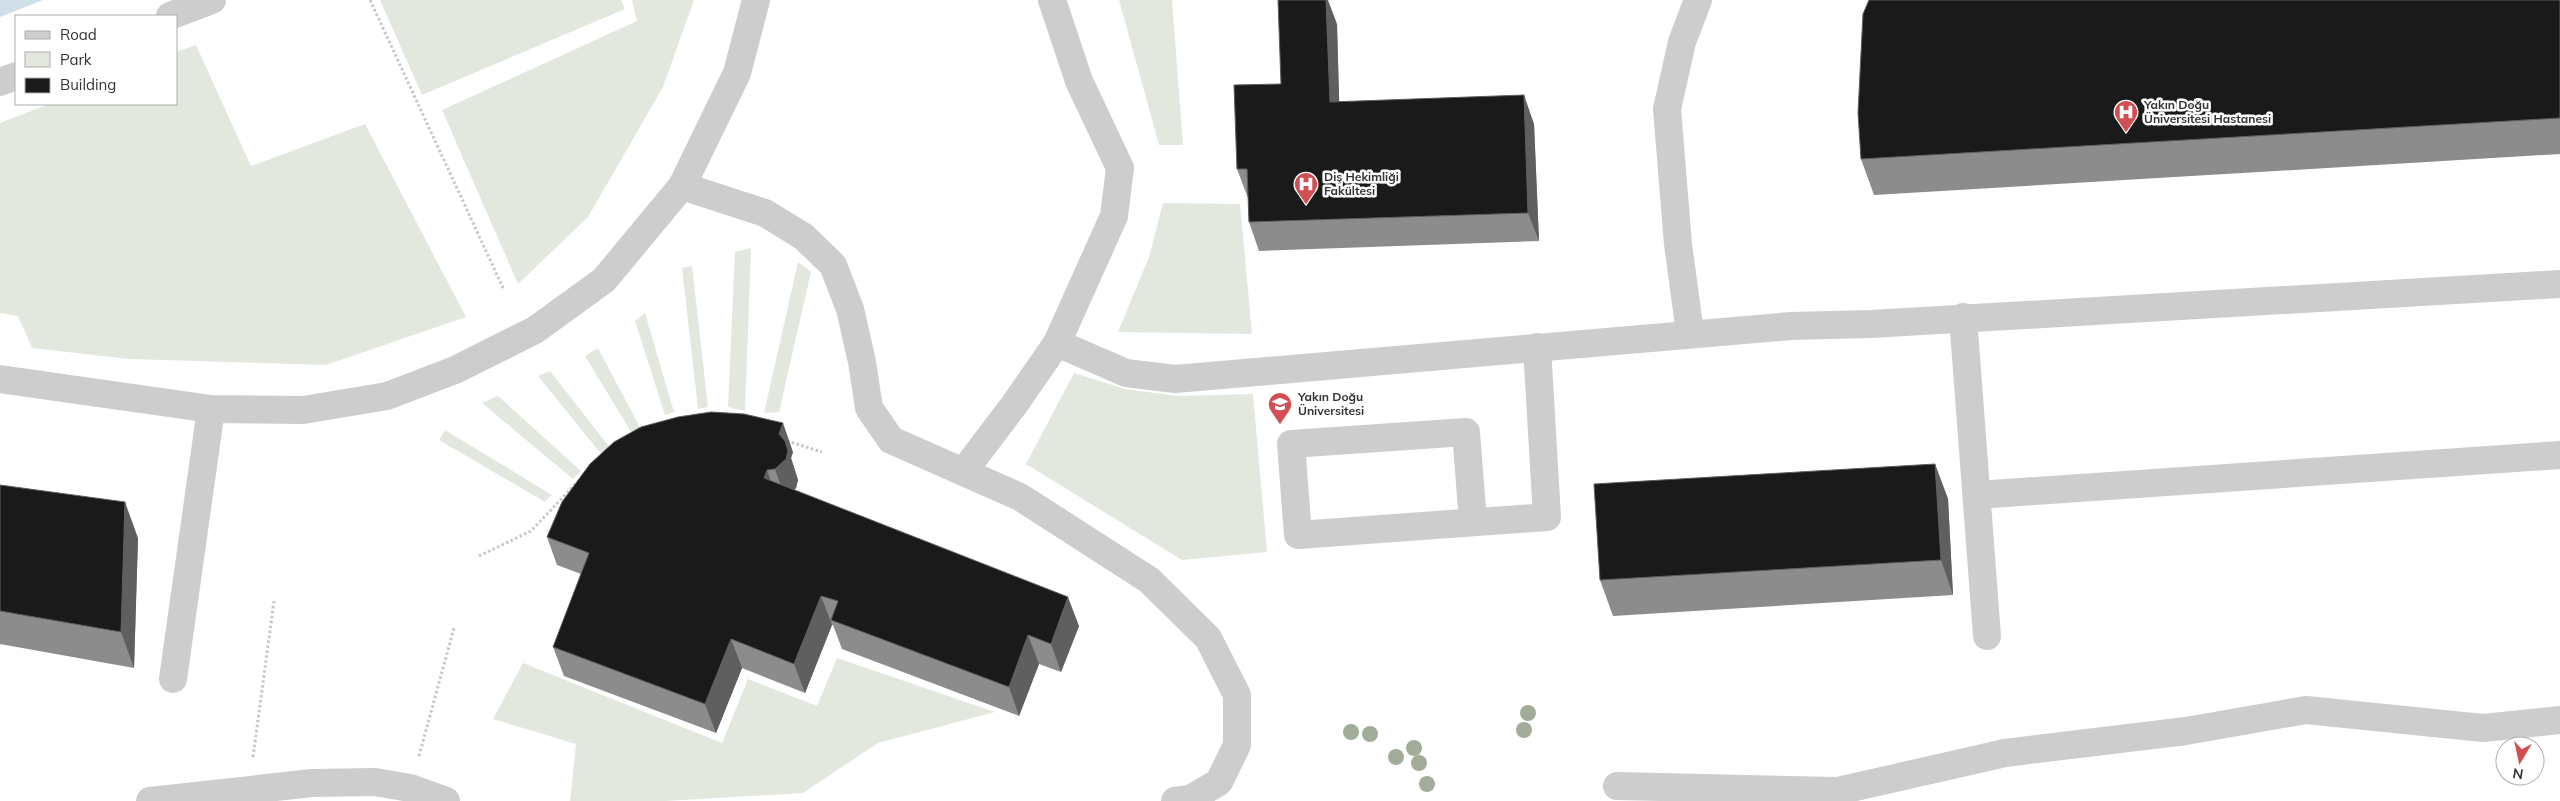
<svg xmlns="http://www.w3.org/2000/svg" width="2560" height="801" font-family="Mulish,sans-serif">
	<style>
		.green { fill: #e3e8de }
		.water { fill: #d0dee8 }
		.lines { fill: none; stroke-linecap: round; stroke-linejoin: round }
		.path { stroke: #c7c7c7; stroke-width: 3; stroke-dasharray: 2.5 2.5; stroke-linecap: butt }
		.minor { stroke: #cdcdcd; stroke-width: 28 }
		.tree { fill: #a2ad99 }
		.wall { fill: #8c8c8c }
		.shaded-wall { fill: #5f5f5f }
		.building { fill: #1a1a1a; stroke: #5f5f5f }
		.labels { text-anchor: middle; stroke-width: 5; stroke-linejoin: round; paint-order: stroke }
		.poi-label { font-size: 12px; font-weight: bold; fill: #333; stroke: #fff; text-anchor: start }
	</style>
	<rect width="100%" height="100%" fill="#fff"/>
	<path class="green" d="M380,0H621L625,9L422,95Z
		M632,0H694L663,87L588,217L518,284L442,110L637,21Z
		M1119,0H1172L1183,145H1159Z
		M196,45L251,166L365,124L466,317L326,365L129,359L32,348L18,316L0,313V123L49,104H176V52Z
		M1163,203L1240,204L1252,334L1118,332L1149,257Z
		M751,248L745,411L728,407L735,252Z
		M798,262L811,272L779,412L764,413Z
		M692,266L708,407L698,409L682,268Z
		M645,313L674,412L665,415L635,321Z
		M598,348L643,433L633,435L585,356Z
		M550,371L611,449L602,455L538,376Z
		M1074,373L1125,389L1178,396L1253,394L1267,552L1182,560L1026,464Z
		M498,396L581,471L573,479L482,403Z
		M445,430L552,495L545,502L439,440Z
		M837,658L995,712L878,743L803,793L665,801H570L576,744L493,719L523,663L722,743L748,679L817,706Z"/>
	<path class="water" d="M0,0H43L0,17Z"/>
	<g class="lines">
		<path class="path" d="M370,0L504,290
			M787,441L822,452
			M479,556L531,531L584,475
			M419,756L454,628
			M253,757L274,601"/>
		<path class="minor" d="M170,16L212,0
			M0,82L16,76
			M682,186L765,213L804,237L833,265L850,309L862,362L869,408L891,440L1020,497L1149,580L1208,638L1237,695V745L1219,782L1190,799L1175,801
			M1963,317L1987,636
			M1690,333L1678,244L1667,109L1682,42L1698,0
			M1057,343L1126,373L1175,379L1791,326L1871,324L2560,284
			M0,379L211,409L303,410L387,396L455,370L535,330L604,280L682,186L737,73L756,0
			M964,471L1014,405L1057,343L1114,216L1120,168L1079,81L1052,0
			M1977,495L2560,455
			M1473,522L1466,432L1291,444L1298,535L1547,517L1537,347
			M173,679L211,409
			M1617,786L1838,791L2005,753L2186,731L2306,710L2483,728L2560,720
			M150,801L312,783L375,782L410,788L446,801"/>
	</g>
	<g class="tree">
		<circle cx="1528" cy="713" r="8"/>
		<circle cx="1524" cy="730" r="8"/>
		<circle cx="1351" cy="732" r="8"/>
		<circle cx="1370" cy="734" r="8"/>
		<circle cx="1414" cy="748" r="8"/>
		<circle cx="1396" cy="757" r="8"/>
		<circle cx="1419" cy="763" r="8"/>
		<circle cx="1427" cy="784" r="8"/>
	</g>
	<path class="wall" d="M2560,0V154L1874,195L1861,159Z
		M1337,24L1339,101L1534,124L1539,241L1259,251L1249,222L1248,198L1237,169Z
		M793,452L791,458L798,480L796,488L794,490L1079,626L1061,672L1039,664L1019,716L842,649L833,625H832L805,693L742,668L716,733L564,676L553,647L581,574L557,565L547,537Z
		M1935,464L1948,499L1953,595L1613,616L1600,580Z
		M0,485L138,538L134,668L0,644Z"/>
	<path class="shaded-wall" d="M1326,0H1328L1337,24L1340,131L1330,102Z
		M1524,95L1534,124L1539,241L1528,213Z
		M783,423L793,452L791,458L798,480L796,488L785,498L775,469L779,434Z
		M1935,464L1948,499L1953,595L1941,560Z
		M767,470L777,499L764,478Z
		M125,502L138,538L134,668L121,632Z
		M821,596L832,625L805,693L794,664Z
		M1068,597L1079,626L1061,672L1051,644Z
		M1028,635L1039,664L1019,716L1009,687Z
		M731,639L742,668L716,733L705,704Z"/>
	<path class="building" d="M1278,0H1326L1330,102L1524,95L1528,213L1249,222L1247,169H1237L1234,85L1281,84Z
		M1869,0H2560V118L1861,159L1858,113L1863,14Z
		M711,412L744,414L783,423L779,434L785,441L788,451L786,459L775,469L767,470L764,478L1068,597L1051,644L1028,635L1009,687L831,620L838,601L821,596L794,664L731,639L705,704L553,647L589,553L547,537L562,502L590,464L614,442L641,427L678,417Z
		M1935,464L1941,560L1600,580L1594,484Z
		M0,485L125,502L121,632L0,611Z"/>
	<defs>
		<g id="hospital-pin" transform="scale(1.25)"><path d="M0 17L-7.5 6A9.5 9.5 0 1 1 7.5 6Z" fill="#d14e53" stroke="#fff"/><path d="M-5-5h3v3.5h4V-5h3V5h-3V1.5h-4V5h-3Z" fill="#fff"/></g>
		<g id="university-pin" transform="scale(1.25)"><path d="M0 17L-7.5 6A9.5 9.5 0 1 1 7.5 6Z" fill="#d14e53" stroke="#fff"/><path d="M0-5L7-2L0 1L-7-2ZM-4 1L0 2.5L4 1V4Q0 6-4 4Z" fill="#fff"/></g>
	</defs>
	<g fill-rule="evenodd">
		<use href="#hospital-pin" x="2126" y="112"/>
		<use href="#hospital-pin" x="1306" y="184"/>
		<use href="#university-pin" x="1280" y="404"/>
	</g>
	<g class="labels">
		<g class="poi-label">
			<text x="2144" y="109">Yakın Doğu<tspan x="2144" dy="14">Üniversitesi Hastanesi</tspan></text>
			<text x="1324" y="181">Diş Hekimliği<tspan x="1324" dy="14">Fakültesi</tspan></text>
			<text x="1298" y="401">Yakın Doğu<tspan x="1298" dy="14">Üniversitesi</tspan></text>
		</g>
	</g>
	<rect x="15" y="15" width="162" height="90" fill="#ffffff" stroke="#adadad"/>
	<rect x="25" y="31" width="25" height="8" fill="#cdcdcd" stroke="#adadad"/>
	<text x="60" y="40" font-size="15" fill="#333333">Road</text>
	<rect x="25" y="52" width="25" height="15" fill="#e3e8de" stroke="#adadad"/>
	<text x="60" y="65" font-size="15" fill="#333333">Park</text>
	<rect x="25" y="78" width="25" height="15" fill="#1a1a1a" stroke="#adadad"/>
	<text x="60" y="90" font-size="15" fill="#333333">Building</text>
	<g transform="translate(2520 761) rotate(189)"><circle r="24" fill="#ffffff" stroke="#adadad"/>
	<path d="M0-4L9 19L0 12L-9 19Z" fill="#d14e53"/>
	<text y="-8" font-size="14" font-weight="bold" text-anchor="middle" fill="#333333">N</text>
	</g>
</svg>
